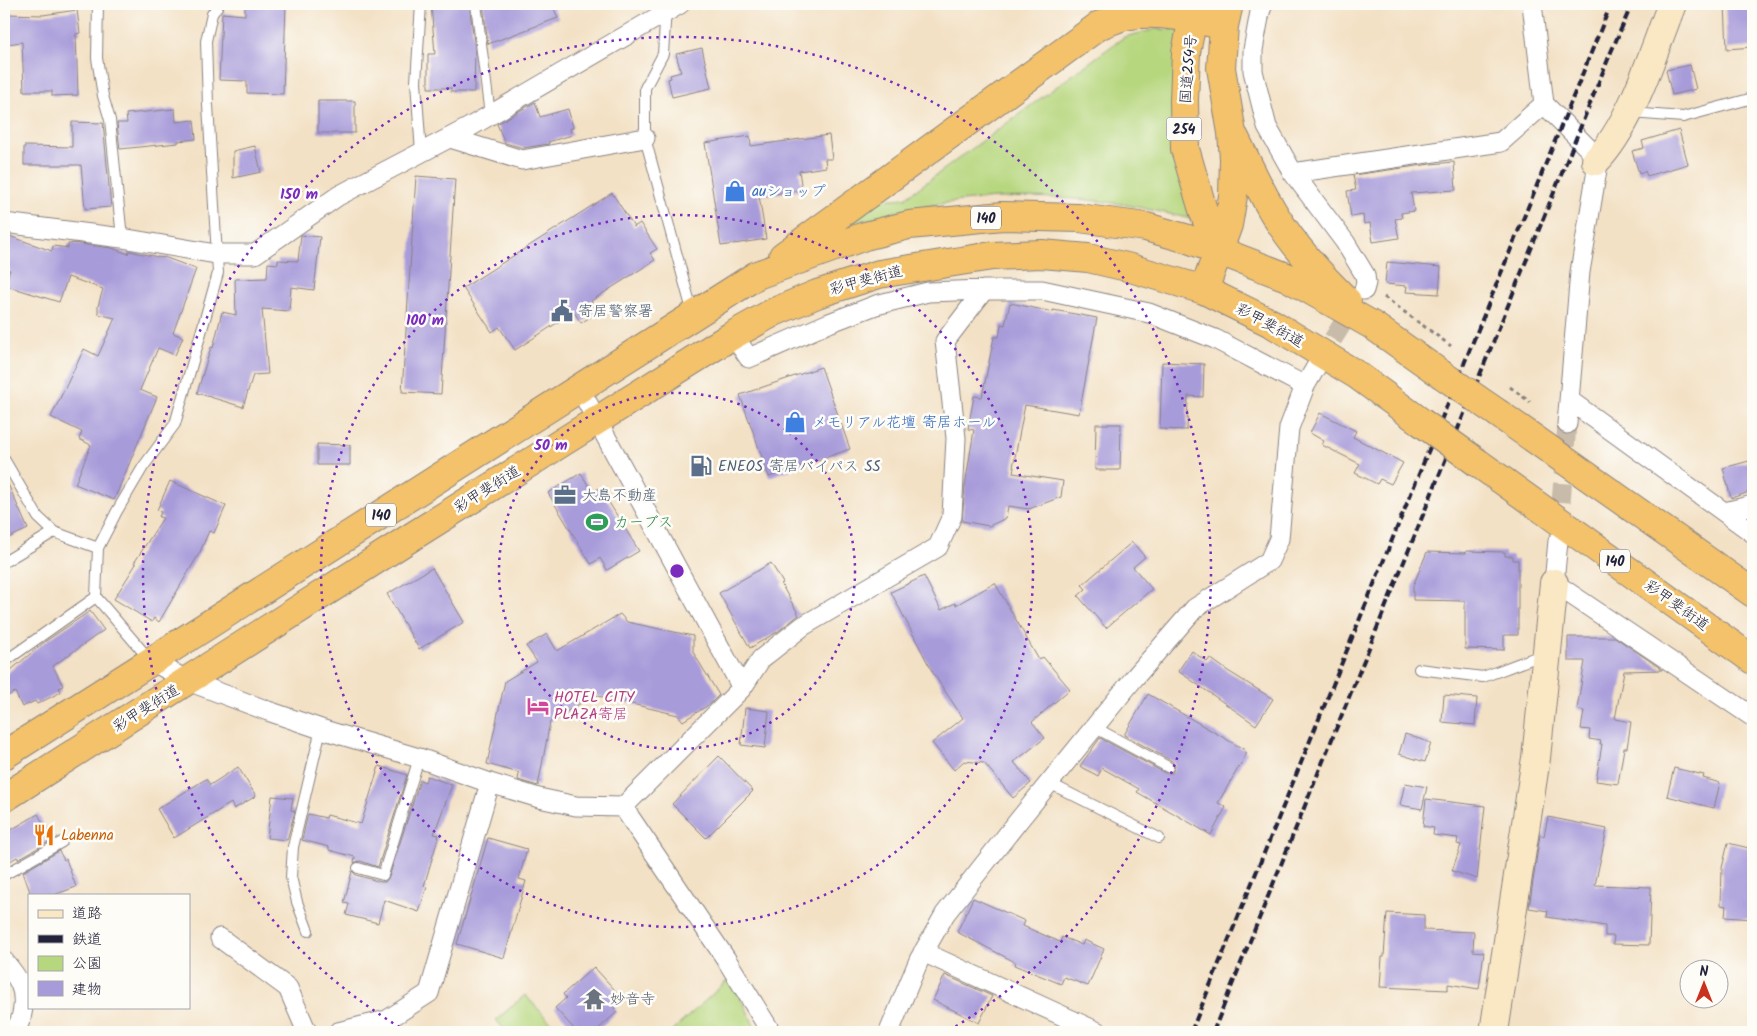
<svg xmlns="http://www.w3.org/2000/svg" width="1757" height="1036" font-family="Kalam,'Klee One',sans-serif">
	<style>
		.green { fill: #b7d77f; stroke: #6c7c5d }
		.building { fill: #a89bda }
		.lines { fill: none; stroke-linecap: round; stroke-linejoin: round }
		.street-tunnel { stroke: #c9bba9; stroke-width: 19; stroke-dasharray: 19 9; stroke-linecap: butt }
		.lane-casing { stroke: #8a8280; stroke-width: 12 }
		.street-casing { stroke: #8a8280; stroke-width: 21 }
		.secondary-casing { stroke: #8a8280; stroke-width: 30 }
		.highway-casing { stroke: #8a8280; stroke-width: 30 }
		.path { stroke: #8a8280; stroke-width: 3; stroke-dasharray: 4 4; stroke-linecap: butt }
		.lane { stroke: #fff; stroke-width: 10 }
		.street { stroke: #fff; stroke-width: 19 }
		.secondary { stroke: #fae7c3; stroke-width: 28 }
		.highway { stroke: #f3c26a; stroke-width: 28 }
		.rail { stroke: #22223b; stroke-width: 4; stroke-dasharray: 8 4; stroke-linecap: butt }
		.highway-bridge-casing { stroke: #8a8280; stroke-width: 30; stroke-linecap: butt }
		.highway-bridge { stroke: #f3c26a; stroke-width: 28 }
		.ring { fill: none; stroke: #7b2cbf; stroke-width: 2.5; stroke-dasharray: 2.5 5 }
		.labels { text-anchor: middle; stroke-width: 5; stroke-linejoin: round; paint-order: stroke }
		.shield { fill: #fdfcf7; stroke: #646373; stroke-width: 1 }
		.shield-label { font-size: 14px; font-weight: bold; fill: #22223b }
		.street-label { font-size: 15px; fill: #22223b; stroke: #fdfcf7 }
		.shop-label { font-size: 15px; fill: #366cbe; stroke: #fdfcf7; text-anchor: start }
		.service-label { font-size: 15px; fill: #4e5e75; stroke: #fdfcf7; text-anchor: start }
		.leisure-label { font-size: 15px; fill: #27864d; stroke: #fdfcf7; text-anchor: start }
		.hotel-label { font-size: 15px; fill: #b23c85; stroke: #fdfcf7; text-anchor: start }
		.food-label { font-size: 15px; fill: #c56008; stroke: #fdfcf7; text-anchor: start }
		.worship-label { font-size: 15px; fill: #5b616d; stroke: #fdfcf7; text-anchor: start }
		.centre { fill: #7b2cbf; stroke: #fdfcf7; stroke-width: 2.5 }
		.ring-label { font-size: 15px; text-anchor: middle; font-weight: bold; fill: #7b2cbf; stroke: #fdfcf7; stroke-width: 5; stroke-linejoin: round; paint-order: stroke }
	</style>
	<rect width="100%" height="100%" fill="#fdfcf7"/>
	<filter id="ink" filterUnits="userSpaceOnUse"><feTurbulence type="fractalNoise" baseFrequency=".02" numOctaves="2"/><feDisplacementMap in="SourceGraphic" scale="10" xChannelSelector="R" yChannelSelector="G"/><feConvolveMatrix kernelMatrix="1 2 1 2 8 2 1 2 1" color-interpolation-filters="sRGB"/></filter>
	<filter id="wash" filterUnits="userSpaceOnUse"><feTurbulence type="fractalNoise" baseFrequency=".0096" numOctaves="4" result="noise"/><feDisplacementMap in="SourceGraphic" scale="20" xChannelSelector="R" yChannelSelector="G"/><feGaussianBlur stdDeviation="1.12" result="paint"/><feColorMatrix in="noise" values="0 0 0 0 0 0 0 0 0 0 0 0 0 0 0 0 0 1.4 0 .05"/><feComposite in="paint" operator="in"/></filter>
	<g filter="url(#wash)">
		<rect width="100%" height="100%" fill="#f3e1c5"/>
		<path class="green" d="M1156,29L1180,30L1192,219C1169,214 1145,208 1121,204C1069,196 1006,195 953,202C918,206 883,216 849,224L880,200L905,198L1124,37Z
			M729,979L744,1004L757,1032H671Z
			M525,995L560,1032H507L496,1020Z"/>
		<g id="blocks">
			<path class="building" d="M245,4H286L283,94L247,93V81L219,80L222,13L245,15Z
				M431,4H469L475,49L474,92H451V88H428V54H435Z
				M483,4H552L558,18L488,44Z
				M1725,4H1753V47L1727,49Z
				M77,10L80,33L76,34L78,95L52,96V91H24L22,42L7,44V14L43,15Z
				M702,48L711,88L672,97L668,79L671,78L670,75L681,72L676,54Z
				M1690,65L1696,89L1672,95L1666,70Z
				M318,101H355V133H318Z
				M535,102L540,117L568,109L573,127L570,129L572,135L548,142L549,144L523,148L505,143L497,124Z
				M175,109L176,122L194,120L196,139L178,141V143L120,149L117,123H127L126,114Z
				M72,122L103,123L111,207L85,209L81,165H24V146L72,147Z
				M1679,130L1688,164L1647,176L1645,171L1639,173L1632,151L1644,148L1642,141Z
				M829,135L832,159H825L826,167L799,171L802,190L759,196L766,239L721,246L705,143L750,136L751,146Z
				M255,146L261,172L233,178V151Z
				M1454,162L1456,190L1411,193L1414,211L1401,213L1402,218L1395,219L1399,238L1373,242L1370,223L1364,224L1363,215L1351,217L1347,191L1356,190L1353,175L1431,164Z
				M416,176L455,179L441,394L402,392Z
				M612,193L634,227L640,223L657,249L650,253L655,260L591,301L598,312L581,323L574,312L515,350L499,327L492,332L463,288Z
				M4,234L52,251L53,246L68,248V244H72V243L112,248L128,254L129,251L163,258L164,257L196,269L173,333L183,337L175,355L158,348L140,390L157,397L114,500L75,484L91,445L79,439L82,432L51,417L84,349L98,356L115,318L98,314V306L103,289L68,277L59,302L4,285L10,270L4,268Z
				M301,235L320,237L314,290L291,287L289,311L262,309L268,374L253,375L243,407L197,393L211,347L213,348L222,312L236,315L235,279L267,278L268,263L278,264V260L298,261Z
				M1387,262L1441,267L1439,294L1406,292L1407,286L1385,284Z
				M1010,303L1053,312V310L1097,318L1079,414L1025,405L1013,467H1014L1013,473L1063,481L1061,497L1029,509L1008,506L1006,518L989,526L962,521L965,486L974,430L968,429L974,396L982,397L994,337H999L1001,324L1005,325Z
				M1162,362L1204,364L1203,397L1188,396L1187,430L1160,429Z
				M821,367L850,449L769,477L740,395Z
				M1320,413L1356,431L1353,437L1403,463L1391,484L1380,479L1377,484L1355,473L1360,464L1322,445L1324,441L1310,433Z
				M1096,424H1121L1120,470H1095Z
				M317,444L350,445V465H317Z
				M1753,460V491L1731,498L1723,468Z
				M581,473L592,492L600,488L639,551L607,570L600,558L591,564L548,493Z
				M4,475L28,529L4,540Z
				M170,481L226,506L214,533L209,531L200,552L159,622L154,618L152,622L114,599L136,564L134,563L163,518L159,517L161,512L157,510Z
				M1132,542L1145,557L1133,567L1152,589L1106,628L1078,596L1086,589L1082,585Z
				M1466,551L1505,552V556H1513V560H1518V635H1504V650L1465,649V601L1413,600V586L1427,552L1466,553Z
				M771,563L783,583L781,584L799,615L777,632L750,648L719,593Z
				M432,568L464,622L419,649L387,594Z
				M924,576L941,610L955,603L956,605L995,583L1039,660L1043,657L1070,689L1032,722L1045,738L1014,762L1031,783L1013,798L984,763L964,761L954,770L932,743L963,718L933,673L891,592Z
				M90,611L104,630L53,666L63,686L59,688L61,692L37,704L35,701L22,707L15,692L4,698V676L43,643Z
				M620,614L627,622L693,636V652L719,695L710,704L683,721L678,715L594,695L550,722L538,786L518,780L519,773L487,764L505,681L537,662L526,646L547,634L557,651Z
				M1568,637H1615L1663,670L1624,671L1615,719L1631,722L1627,748H1624L1618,784L1596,781L1602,744H1600L1601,741L1589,739L1590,730L1581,729L1584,711L1577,709L1585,661H1568Z
				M1192,651L1207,662L1210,658L1228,671L1273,699L1256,725L1178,671Z
				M1148,694L1245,750L1244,751L1247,753L1218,803L1226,807L1211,835L1137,792L1139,789L1102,768L1098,776L1080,766L1100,738L1165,773H1172L1175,766L1172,761L1124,735Z
				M1444,695L1477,698L1475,725L1442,722Z
				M745,708L769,711L765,748L741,745Z
				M1405,734L1431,743L1425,762L1399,754Z
				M719,756L753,791L706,838L672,804Z
				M379,766L407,775L378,867L360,861L354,863L355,857L329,850V847L302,840L308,814L326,818L327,815L361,824Z
				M238,767L256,796L234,809L231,803L174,838L157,809L206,779L210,785Z
				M1674,768L1704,775L1703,778L1720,783L1714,808L1667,796Z
				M427,776L452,785L434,834L439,835L424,886L427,887L419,912L384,900L378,923L346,915L349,904L344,903L352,871L356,875L381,882H385L389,877L420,780L425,782Z
				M1405,783L1427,787L1422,809L1400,805Z
				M272,796L293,798L291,810L295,811L287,840L267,838Z
				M1426,799L1485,806L1477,879L1452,871L1461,845L1457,844L1458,838L1433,835L1434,828L1423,826Z
				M38,814L52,840L18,859L17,857L4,865V834Z
				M1548,817L1607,829L1595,885L1651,887L1649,945L1613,944L1614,936H1605V926L1547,917L1548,911L1529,908L1540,835L1544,836Z
				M488,838L527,849L519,879L526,881L504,958L457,944Z
				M1728,843L1753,849V919L1725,917L1726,906L1721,905L1722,868Z
				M59,851L64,860L66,859L76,887L54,895H31L23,872Z
				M973,898L1025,921L1023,926L1060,942L1062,937L1082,945L1084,940L1104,949L1088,986L1064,977L1061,984L1014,965L1015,962L957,932Z
				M1387,913L1424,915V930L1474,932L1473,951L1484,952L1479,989L1448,984V990L1380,987L1382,957H1384Z
				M594,967L624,1000L614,1008L617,1012L595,1032H577L555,1008L566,998L563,994Z
				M945,975L992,996L979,1023L933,1000Z"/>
		</g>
	</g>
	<g filter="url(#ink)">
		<use href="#blocks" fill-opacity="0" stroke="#8a8280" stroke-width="1"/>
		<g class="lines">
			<path class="street-tunnel" d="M1318,363L1356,302
				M1559,530L1567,424"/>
			<g class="lane-casing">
				<path id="lane" d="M98,4L97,58L103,96L110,120L122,238
					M476,4L490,115
					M666,9L663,54L645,88V138L693,314
					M1631,113L1683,117L1753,98
					M421,153L416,82L421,4
					M4,459L38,517L54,532L98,548
					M4,562L54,532
					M96,597L98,548L117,511L143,467L175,424L218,273L208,105L206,41L212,14L219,4
					M4,662L96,597L150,660
					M1419,669L1483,677L1544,654
					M1094,727L1168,767
					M1049,783L1159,838
					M358,868L383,875L419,758
					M4,875L62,842
					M308,931L297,902L291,877L293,847L321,729"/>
			</g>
			<g class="street-casing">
				<path id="street" d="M1263,4L1260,12L1253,50V71L1267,127L1293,173L1345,242L1365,275L1366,283L1364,290
					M1532,4L1544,104L1589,149L1596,161L1597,170L1580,272L1567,424
					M450,138L522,160L645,138
					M1293,173L1501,142L1544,104
					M4,223L122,238L216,254H255L338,196L468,128L680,4
					M733,335L749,358L829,323L876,305L928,292L984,290H1042L1149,313L1215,339L1305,386
					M580,389L742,688
					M1569,400L1753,533
					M1725,512L1753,505
					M1558,541L1554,583L1753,717
					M150,660L188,681L268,711L321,729L419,758L490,783L539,798L576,806L623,807L726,959L771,1032
					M623,807L742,688L761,659L803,626L938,547L952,516L956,438L945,341L984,290
					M220,938L288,988L307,1032
					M923,952L1098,1032
					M4,961C10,968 16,975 20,984C26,997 24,1025 11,1032
					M338,1032L387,1020L429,993L490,783
					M889,1032L919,960L945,914L1019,820L1135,677L1195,608L1269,561L1279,539L1289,428L1305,386L1316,367"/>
			</g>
			<g class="secondary-casing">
				<path id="secondary" d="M1596,161C1632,124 1653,52 1672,4
					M1494,1032L1536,758L1554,583"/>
			</g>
			<g class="highway-casing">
				<path id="highway" d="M1199,4L1193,18L1186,52L1184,101L1185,149L1203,210L1218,251
					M1235,138C1246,160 1256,182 1268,203C1288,240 1317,272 1347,301
					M783,256L1100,25C1109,22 1120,16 1130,15C1161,11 1193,18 1224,26
					M1204,290L1228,225L1233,196L1234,159L1232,133L1221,68L1224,26L1229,4
					M1499,414L1753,593
					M1478,463L1753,660
					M4,755L757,275L865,236L909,225L1003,216L1079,218L1146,227L1188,239L1287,277L1372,325L1441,374
					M4,798L413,536L733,335L774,312L817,294L879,274L992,256L1042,254L1088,258L1127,267L1204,290L1273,324L1357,375L1421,422"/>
			</g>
			<path class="path" d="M1384,297L1451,346
				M1510,387L1530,402"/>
			<use href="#lane" class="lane"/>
			<use href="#street" class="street"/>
			<use href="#secondary" class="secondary"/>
			<use href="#highway" class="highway"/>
			<path class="rail" d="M1191,1032L1611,4
				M1213,1032L1611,52L1632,4"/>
			<g class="highway-bridge-casing">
				<path id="highway-bridge" d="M1441,374L1499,414
					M1421,422L1478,463"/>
			</g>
			<use href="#highway-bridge" class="highway-bridge"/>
		</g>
	</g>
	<g class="ring">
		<circle cx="677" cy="571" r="178"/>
		<circle cx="677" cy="571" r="356"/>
		<path d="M406 1031A534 534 0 1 1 948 1031"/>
	</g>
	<defs>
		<g id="shop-bare" transform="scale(1.725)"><path d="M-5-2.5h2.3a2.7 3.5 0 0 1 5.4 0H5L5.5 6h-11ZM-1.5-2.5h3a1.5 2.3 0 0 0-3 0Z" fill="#3f7fe0" stroke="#fdfcf7" stroke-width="2.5" paint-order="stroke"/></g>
		<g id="civic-bare" transform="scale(1.725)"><path d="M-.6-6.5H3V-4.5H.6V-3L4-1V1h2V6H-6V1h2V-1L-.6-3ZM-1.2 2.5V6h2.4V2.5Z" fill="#5c6f8a" stroke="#fdfcf7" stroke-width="2.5" paint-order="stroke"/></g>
		<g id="fuel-bare" transform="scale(1.725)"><path d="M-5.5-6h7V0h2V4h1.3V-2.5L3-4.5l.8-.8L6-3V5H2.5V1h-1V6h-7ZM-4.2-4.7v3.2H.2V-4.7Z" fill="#5c6f8a" stroke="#fdfcf7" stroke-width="2.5" paint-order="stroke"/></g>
		<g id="office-bare" transform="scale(1.725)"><path d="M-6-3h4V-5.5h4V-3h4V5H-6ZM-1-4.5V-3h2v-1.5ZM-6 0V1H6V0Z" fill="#5c6f8a" stroke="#fdfcf7" stroke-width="2.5" paint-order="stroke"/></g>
		<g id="stadium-bare" transform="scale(1.725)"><path d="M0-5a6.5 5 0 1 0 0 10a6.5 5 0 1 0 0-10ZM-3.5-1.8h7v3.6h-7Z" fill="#2e9e5b" stroke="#fdfcf7" stroke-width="2.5" paint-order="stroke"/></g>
		<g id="hotel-bare" transform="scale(1.725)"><path d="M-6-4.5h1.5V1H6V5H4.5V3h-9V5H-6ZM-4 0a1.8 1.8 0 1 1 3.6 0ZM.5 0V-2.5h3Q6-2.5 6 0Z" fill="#d1479c" stroke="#fdfcf7" stroke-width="2.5" paint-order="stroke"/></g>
		<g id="restaurant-bare" transform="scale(1.725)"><path d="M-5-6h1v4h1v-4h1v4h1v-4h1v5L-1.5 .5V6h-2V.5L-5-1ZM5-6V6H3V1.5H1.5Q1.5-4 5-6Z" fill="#e8710a" stroke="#fdfcf7" stroke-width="2.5" paint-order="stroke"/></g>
		<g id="temple-bare" transform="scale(1.725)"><path d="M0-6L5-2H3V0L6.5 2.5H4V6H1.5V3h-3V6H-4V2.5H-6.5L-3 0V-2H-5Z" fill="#6b7280" stroke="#fdfcf7" stroke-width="2.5" paint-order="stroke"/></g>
	</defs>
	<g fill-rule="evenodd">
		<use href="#shop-bare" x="735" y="191"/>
		<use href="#civic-bare" x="562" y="311"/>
		<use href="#shop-bare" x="795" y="422"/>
		<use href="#fuel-bare" x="701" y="466"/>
		<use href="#office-bare" x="565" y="495"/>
		<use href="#stadium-bare" x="597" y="522"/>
		<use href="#hotel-bare" x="538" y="706"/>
		<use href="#restaurant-bare" x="44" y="835"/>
		<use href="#temple-bare" x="594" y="999"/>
	</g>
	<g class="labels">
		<g class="shield">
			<rect x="1166.5" y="117.5" width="35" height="23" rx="4"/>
			<rect x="971" y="206.5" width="30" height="23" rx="4"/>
			<rect x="366" y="503.5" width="30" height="23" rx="4"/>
			<rect x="1600" y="549.5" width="30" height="23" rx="4"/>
		</g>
		<g class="shield-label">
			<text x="1184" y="134">254</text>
			<text x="986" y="223">140</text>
			<text x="381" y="520">140</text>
			<text x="1615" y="566">140</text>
		</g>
		<g class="street-label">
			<text transform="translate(1188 69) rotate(-85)" y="5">国道254号</text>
			<text transform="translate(866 280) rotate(-15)" y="5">彩甲斐街道</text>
			<text transform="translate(1270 325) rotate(29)" y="5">彩甲斐街道</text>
			<text transform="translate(487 489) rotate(-32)" y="5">彩甲斐街道</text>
			<text transform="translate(1677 605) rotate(36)" y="5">彩甲斐街道</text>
			<text transform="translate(146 708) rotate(-32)" y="5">彩甲斐街道</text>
		</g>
		<g class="shop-label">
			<text x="752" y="196">auショップ</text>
			<text x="812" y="427">メモリアル花壇 寄居ホール</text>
		</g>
		<g class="service-label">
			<text x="578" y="316">寄居警察署</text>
			<text x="718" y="471">ENEOS 寄居バイパス SS</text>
			<text x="582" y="500">大島不動産</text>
		</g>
		<g class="leisure-label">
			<text x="614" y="527">カーブス</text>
		</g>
		<g class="hotel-label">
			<text x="554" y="702">HOTEL CITY<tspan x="554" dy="17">PLAZA寄居</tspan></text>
		</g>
		<g class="food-label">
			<text x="61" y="840">Labenna</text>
		</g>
		<g class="worship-label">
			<text x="610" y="1004">妙音寺</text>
		</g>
	</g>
	<circle cx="677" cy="571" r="8" class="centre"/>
	<g class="ring-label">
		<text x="299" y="199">150 m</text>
		<text x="425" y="325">100 m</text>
		<text x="551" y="450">50 m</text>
	</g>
	<rect width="1757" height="1036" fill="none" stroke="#fdfcf7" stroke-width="20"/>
	<rect x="28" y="894" width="162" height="115" fill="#fdfcf7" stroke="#a5a5ac"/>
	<rect x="38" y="910" width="25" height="8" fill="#fae7c3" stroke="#a5a5ac"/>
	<text x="72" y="918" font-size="15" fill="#22223b">道路</text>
	<rect x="38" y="935" width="25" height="8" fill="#22223b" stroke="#a5a5ac"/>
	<text x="72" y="944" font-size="15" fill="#22223b">鉄道</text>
	<rect x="38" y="956" width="25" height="15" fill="#b7d77f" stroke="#a5a5ac"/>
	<text x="72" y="968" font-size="15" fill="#22223b">公園</text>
	<rect x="38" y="981" width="25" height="15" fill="#a89bda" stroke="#a5a5ac"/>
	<text x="72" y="994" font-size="15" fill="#22223b">建物</text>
	<g transform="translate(1704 984)"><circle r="24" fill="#fdfcf7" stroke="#a5a5ac"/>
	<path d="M0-4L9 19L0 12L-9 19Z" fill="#c8321e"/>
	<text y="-8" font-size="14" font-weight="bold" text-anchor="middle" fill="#22223b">N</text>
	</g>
</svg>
